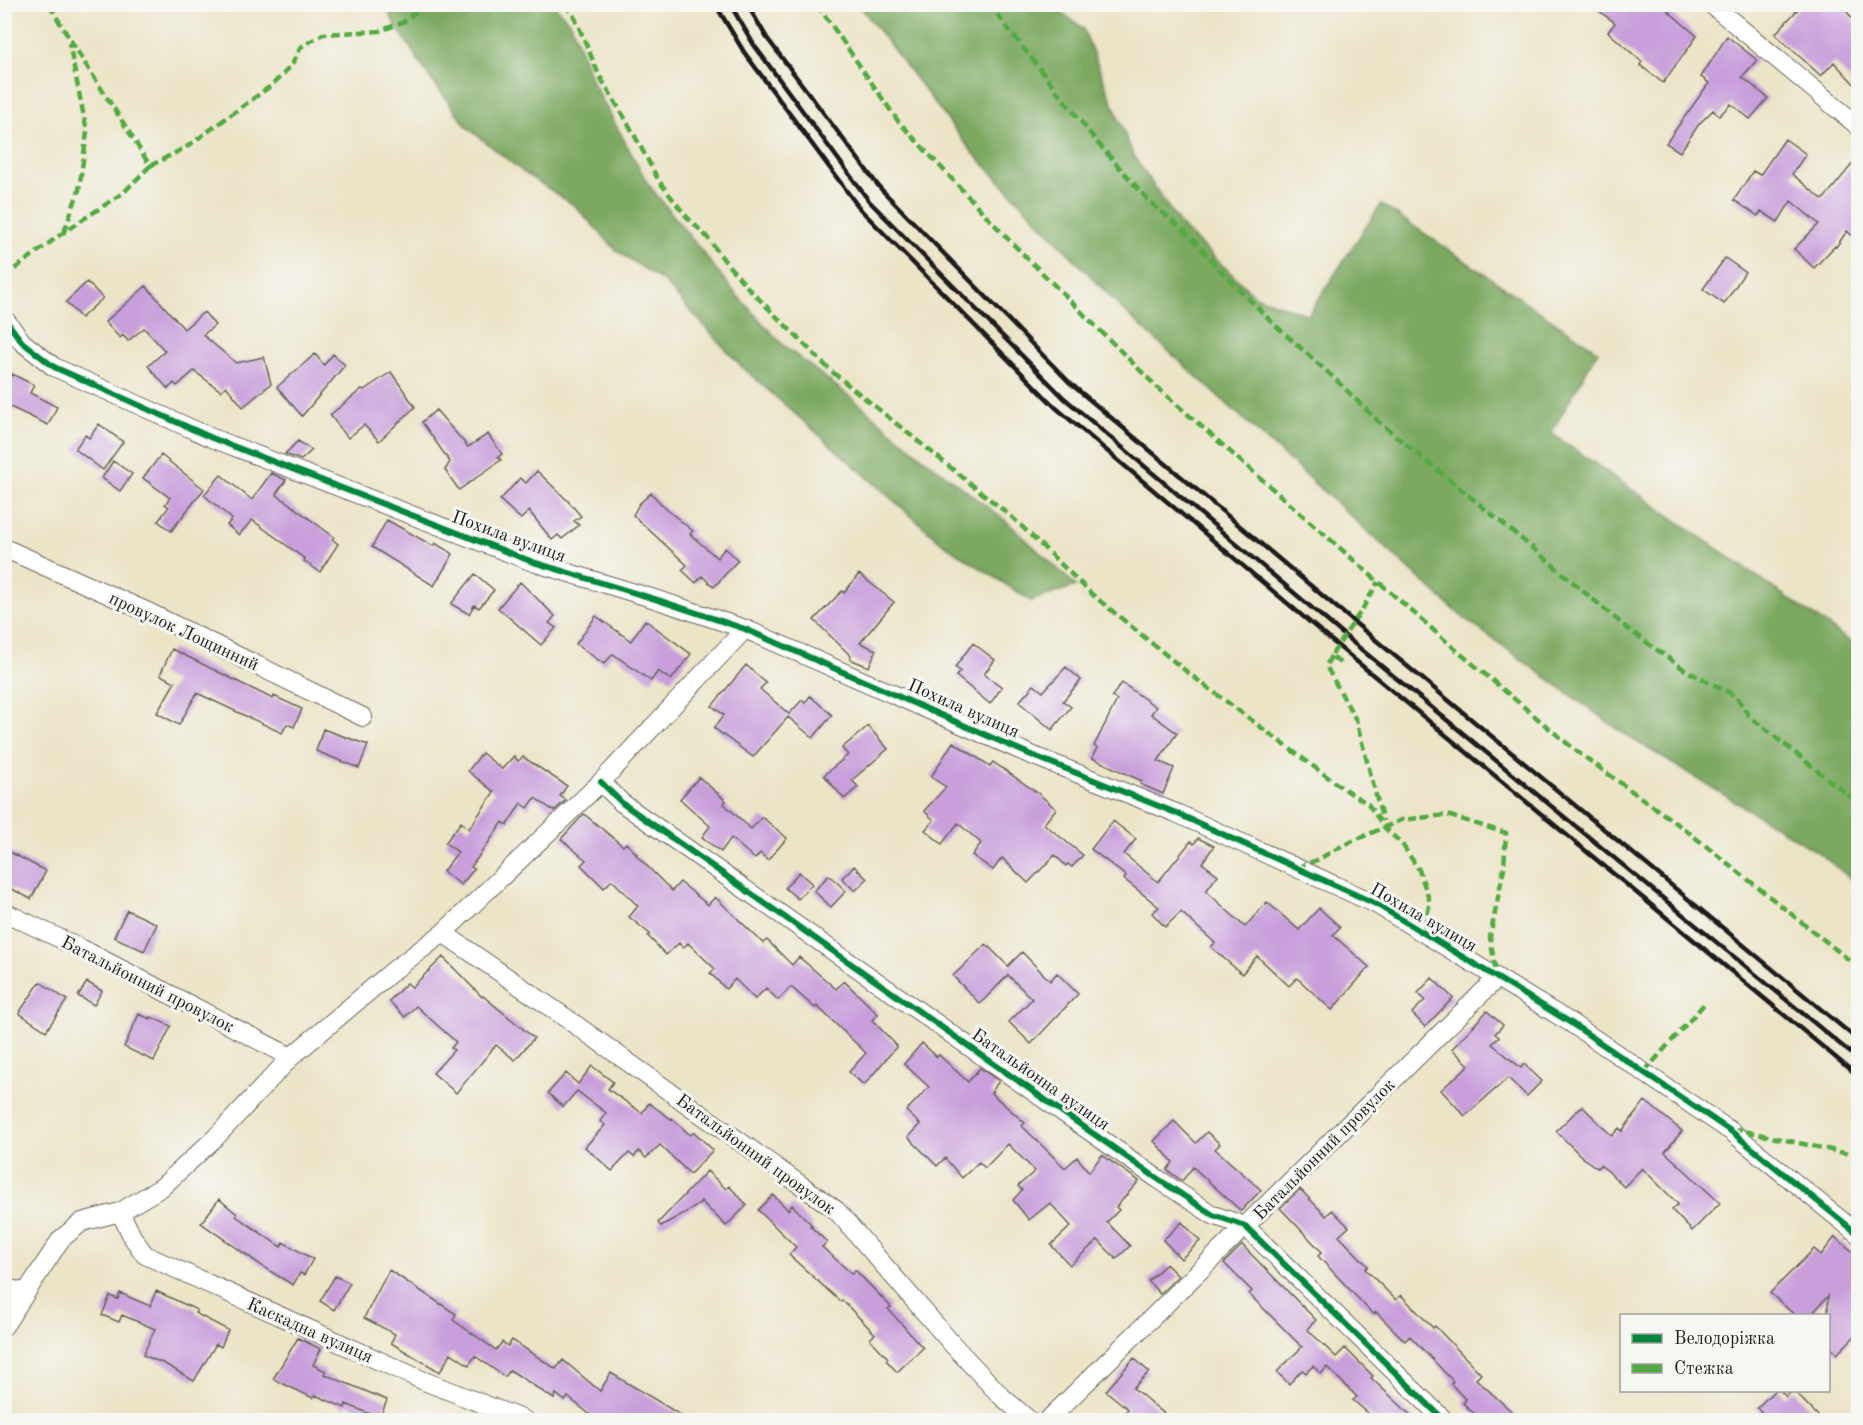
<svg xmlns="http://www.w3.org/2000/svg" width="1863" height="1425" font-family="'Old Standard TT',serif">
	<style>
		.forest { fill: #7ca860; stroke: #4c623e; stroke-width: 1.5 }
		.building { fill: #c89edb }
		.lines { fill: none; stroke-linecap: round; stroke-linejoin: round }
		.street-casing { stroke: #656258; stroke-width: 20 }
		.street { stroke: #fff; stroke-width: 18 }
		.rail { stroke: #1c1c1c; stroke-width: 4.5 }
		.quiet { stroke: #52a943; stroke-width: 4.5; stroke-dasharray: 9 4.5; stroke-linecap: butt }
		.cycleway-casing { stroke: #f6f6f2; stroke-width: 10 }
		.cycleway { stroke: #00873e; stroke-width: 6 }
		.labels { text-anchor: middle; stroke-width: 6; stroke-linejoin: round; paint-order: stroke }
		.street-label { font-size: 18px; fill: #1c1c1c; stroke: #f6f6f2 }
	</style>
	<rect width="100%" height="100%" fill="#f6f6f2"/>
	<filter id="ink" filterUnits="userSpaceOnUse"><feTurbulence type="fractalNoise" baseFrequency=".0167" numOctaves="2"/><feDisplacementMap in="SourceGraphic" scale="12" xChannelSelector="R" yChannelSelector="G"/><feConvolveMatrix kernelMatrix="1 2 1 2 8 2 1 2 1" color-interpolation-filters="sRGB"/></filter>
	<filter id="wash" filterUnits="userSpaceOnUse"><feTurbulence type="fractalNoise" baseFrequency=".008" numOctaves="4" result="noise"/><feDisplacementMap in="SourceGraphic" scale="24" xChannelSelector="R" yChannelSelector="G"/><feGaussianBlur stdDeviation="1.35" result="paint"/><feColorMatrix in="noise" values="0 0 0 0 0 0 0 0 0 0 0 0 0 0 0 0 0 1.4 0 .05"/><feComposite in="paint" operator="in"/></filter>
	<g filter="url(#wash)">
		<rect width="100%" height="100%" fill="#ece4c7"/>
		<path class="forest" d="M385,5H554L571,24L592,81L648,184L735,293L783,345L858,403L921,456L1005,520L1076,586L1031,601L942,543L742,367L663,281L617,251L575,206L523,172L468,128L428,75L395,24Z
			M859,5H1051L1083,28L1134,157L1181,226L1255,296L1308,315L1381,204L1598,351L1551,433L1858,647V884L1816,851L1629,737L1461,616L1122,309L973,153Z"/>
		<g id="blocks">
			<path class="building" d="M1590,4H1660L1697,36L1663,83L1640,65L1642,62L1608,32L1615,23Z
				M1803,4H1841L1858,26V88L1834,62L1821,76L1775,34Z
				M1727,36L1757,60L1742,77L1768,98L1750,119L1731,104L1719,116L1713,110L1699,124L1680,152L1666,143L1709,83L1701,77Z
				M1785,139L1806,154L1792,174L1823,200L1858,157V242L1847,231L1836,247L1835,246L1814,268L1794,249L1819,224L1791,201L1778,222L1761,211L1758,216L1734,200L1753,171L1760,175Z
				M1725,258L1745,272L1724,304L1703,289Z
				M87,282L103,298L81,318L66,302Z
				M146,286L184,329L204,312L215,325L203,335L236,363L264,357L271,384L243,407L226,386L221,391L194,371L177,386L174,383L168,389L148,366L165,351L144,328L128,341L123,335L120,338L105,322Z
				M315,354L324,365L333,354L345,365L302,416L277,387Z
				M391,372L415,407L379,441L364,425L348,438L330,415L362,389L364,390Z
				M12,374L34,385L30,393L57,407L48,425L4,404V389Z
				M436,410L468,447L488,434L502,454L498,457L501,460L459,490L445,470L450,462L422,422Z
				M99,424L123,442L103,470L75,449L85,435L89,438Z
				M298,441L312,450L301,460L285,454Z
				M161,455L204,489L171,531L158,521L169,507L165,504L170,498L143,478Z
				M113,461L132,474L120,491L102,478Z
				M537,471L568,501L581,516L574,521L579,525L562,539L558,535L552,540L529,511L521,519L500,500L520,478L526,483Z
				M271,473L286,480L276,494L334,537L332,539L338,544L320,572L304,561L305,559L252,520L239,535L227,525L232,519L204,495L221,475L252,500Z
				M651,493L666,509L693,531L690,534L717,558L725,548L738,560L714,587L702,576L696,583L682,570L687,565L633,515L639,504Z
				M387,520L433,546L435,543L453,554L434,586L372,547Z
				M475,574L494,590L479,608L474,605L469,614L451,604Z
				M859,574L894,602L860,643L876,650L869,667L850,659L851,656L814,620L842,591L844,593Z
				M520,582L555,616L549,623L556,628L541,645L498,608Z
				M596,616L631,641L645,620L691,654L671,680L658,671L651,681L613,654L604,664L576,644Z
				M973,643L995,660L984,674L1002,687L990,704L956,676L960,671L955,667Z
				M172,649L273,699L274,696L302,709L294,727L287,724L282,733L197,693L179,725L157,713L175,682L160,675Z
				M746,665L766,683L760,689L789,714L802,700L805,703L810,696L832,715L813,738L788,717L753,757L714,728L724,715L712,706Z
				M1066,667L1081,680L1063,701L1071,707L1052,730L1019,702L1034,685L1043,692Z
				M1122,683L1156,707L1151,714L1177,733L1158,761L1174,768L1163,794L1140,784L1142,781L1092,758L1097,748L1094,746L1117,700L1112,696Z
				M868,726L888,749L852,780L858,787L844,799L824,775L848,755L842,748Z
				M323,729L368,745L359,768L316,751Z
				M953,742L990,766L993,762L1039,794L1056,809L1044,824L1083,855L1072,867L1068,864L1066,866L1055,855L1028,883L1002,858L993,870L972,855L981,843L958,823L942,844L925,830L934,820L924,811L946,787L931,777Z
				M482,753L502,769L514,756L518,761L523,757L567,786L560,796L566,800L554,811L535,798L528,808L521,803L507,825L503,822L471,867L474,869L461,885L443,871L458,852L445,843L461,822L469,829L494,792L468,771Z
				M699,777L726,801L724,804L751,829L762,817L787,838L768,860L760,853L755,859L731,838L721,852L702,837L710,826L680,799Z
				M584,814L623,846L626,843L637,854L636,855L672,891L680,882L708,905L715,897L763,943L767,940L792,965L799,957L836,989L844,981L878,1014L872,1020L897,1046L864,1085L849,1072L866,1053L817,1006L815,1008L791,987L778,1000L766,988L755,999L735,979L726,989L710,973L715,969L688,943L683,948L679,943L666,955L648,936L650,934L629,917L638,906L612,880L604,888L581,865L586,860L561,839Z
				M1113,821L1136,839L1124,854L1158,882L1191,841L1194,844L1198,838L1214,846L1202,863L1218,875L1206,891L1245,927L1267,902L1299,930L1319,908L1340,927L1333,935L1369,967L1332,1010L1297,978L1289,986L1257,956L1242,974L1211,947L1215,943L1181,912L1165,927L1152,913L1159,907L1124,879L1126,876L1091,849Z
				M4,849L46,871L31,899L4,885Z
				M854,866L867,879L855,891L842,878Z
				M799,872L812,884L798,899L785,888Z
				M829,875L846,891L831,907L814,891Z
				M127,910L157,924L144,951L114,937Z
				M986,944L1008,966L1022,952L1050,981L1057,973L1078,994L1031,1044L1009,1022L1032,999L1008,975L980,1004L953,976Z
				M443,957L482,997L483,996L534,1038L515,1060L496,1045L456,1093L433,1073L454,1050L451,1048L456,1042L416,1006L405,1017L389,1001L407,983L412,987Z
				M1432,978L1453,998L1425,1027L1412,1013L1425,1000L1418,993Z
				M40,982L67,1000L46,1031L19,1013Z
				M87,982L102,991L94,1005L78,996Z
				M1487,1011L1503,1025L1495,1034L1499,1037L1492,1044L1521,1068L1524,1064L1542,1081L1527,1096L1508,1078L1465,1116L1441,1090L1469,1065L1452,1049Z
				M139,1014L150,1019L151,1017L171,1026L154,1061L124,1047Z
				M922,1043L937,1057L939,1055L968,1082L980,1068L999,1081L991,1093L1025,1123L1022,1126L1065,1168L1077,1157L1089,1172L1102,1155L1139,1181L1116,1207L1119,1210L1107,1222L1130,1246L1116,1259L1098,1240L1070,1265L1051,1245L1071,1226L1050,1203L1029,1220L1013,1200L1022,1190L1018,1186L1035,1171L1008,1144L985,1168L979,1162L962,1178L945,1158L937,1166L908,1137L920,1124L906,1111L929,1087L904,1064Z
				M592,1066L613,1082L608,1089L642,1113L649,1103L671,1119L672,1118L690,1135L694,1132L713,1150L690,1174L660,1145L646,1158L639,1151L634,1157L629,1153L612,1171L585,1147L605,1125L600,1121L606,1113L577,1091L563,1107L548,1093L566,1073L578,1084Z
				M1645,1101L1682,1131L1665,1152L1720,1203L1692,1231L1672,1210L1678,1204L1642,1168L1624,1187L1608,1171L1600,1165L1597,1168L1583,1158L1556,1131L1582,1106L1612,1136L1619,1128L1622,1131Z
				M1174,1121L1196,1143L1207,1132L1220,1144L1215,1149L1261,1190L1241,1211L1193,1167L1182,1181L1167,1170L1173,1162L1154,1141Z
				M707,1171L726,1189L729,1186L747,1205L726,1226L701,1201L697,1206L661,1226L658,1223Z
				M1300,1189L1326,1216L1332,1210L1349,1227L1339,1236L1368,1266L1365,1269L1396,1300L1401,1295L1433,1328L1435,1326L1481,1374L1476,1379L1521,1420H1481L1463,1403L1466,1400L1451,1384L1453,1381L1410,1336L1405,1341L1376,1312L1374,1314L1370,1311L1318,1256L1322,1252L1280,1208Z
				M773,1195L788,1210L792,1205L812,1225L810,1226L827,1242L822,1247L852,1274L855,1270L891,1307L888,1309L923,1348L897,1372L886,1360L888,1358L870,1339L875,1334L842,1300L841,1302L789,1255L796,1247L758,1210Z
				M219,1199L237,1214L236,1216L281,1247L283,1242L313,1259L304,1275L300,1273L293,1285L268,1270L201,1223Z
				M1182,1222L1200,1241L1181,1259L1163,1240Z
				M1835,1237L1858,1256V1333L1837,1354L1828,1345V1296L1810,1316H1796L1770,1293L1814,1249L1821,1255Z
				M1242,1245L1316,1320L1307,1329L1336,1357L1345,1348L1373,1376L1371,1378L1416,1420H1376L1353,1400L1357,1397L1327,1367L1321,1374L1313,1366L1306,1373L1302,1370L1289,1384L1277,1372L1302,1347L1249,1294L1252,1291L1224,1263Z
				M1166,1264L1178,1276L1160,1294L1148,1281Z
				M389,1270L456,1314L453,1320L496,1350L502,1342L508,1346L512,1340L556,1369L563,1360L600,1391L611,1373L689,1420H597L568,1397L565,1401L556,1394L554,1399L510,1370L505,1377L475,1356L469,1365L451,1353L440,1372L391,1343L395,1334L364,1318Z
				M335,1276L350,1283L334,1310L320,1301Z
				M156,1291L197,1310L195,1313L228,1330L221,1347L216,1344L194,1381L165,1364L143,1355L155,1329L122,1315L119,1322L102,1315L110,1296L118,1299L120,1293L150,1306Z
				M298,1338L321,1349L313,1365L326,1371L324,1374L387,1400L380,1418L346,1404L345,1408L315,1395L313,1398L273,1379Z
				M1134,1358L1149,1372L1133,1388L1172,1420H1118L1128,1409L1106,1391Z
				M1775,1390H1780L1786,1397L1793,1390L1822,1420H1769L1757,1408Z"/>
		</g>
	</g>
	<g filter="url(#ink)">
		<use href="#blocks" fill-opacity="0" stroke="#656258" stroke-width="1.5"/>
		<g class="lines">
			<g class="street-casing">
				<path id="street" d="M1711,4L1858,126
					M4,318L22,342L54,367L212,438L533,562L658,600L745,629L1029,754L1176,813L1376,904L1571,1023L1732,1132L1858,1234
					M4,548L150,613L363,717
					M601,782L622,803L1158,1179L1213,1215L1245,1226L1444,1420
					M4,912L82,949L291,1057
					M443,933L566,1018L836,1210L953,1345L1001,1396L1029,1420
					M120,1212L133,1238L145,1255L424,1381L524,1420
					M4,1288L25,1292
					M4,1326L61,1239L82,1222L120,1212L162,1187L216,1137L291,1057L394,970L443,933L601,782L745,629
					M1048,1420L1497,978"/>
			</g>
			<use href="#street" class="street"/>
			<path class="rail" d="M715,4L744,52L860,209L1055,407L1338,646L1858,1076
				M730,4L754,45L869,201L1064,398L1345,636L1858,1059
				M747,4L767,38L880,188L1071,384L1354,622L1858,1040"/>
			<path class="quiet" d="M565,4L575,18L599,75L630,127L659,181L685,215L707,237L727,264L750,290L830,370L1013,518L1094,596L1187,672L1341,787L1368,804L1384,827L1402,844L1419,870L1430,902L1423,932
				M817,4L898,121L1007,238L1160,390L1455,649L1575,750L1687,831L1858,967
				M989,4L1097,142L1149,201L1189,235L1220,270L1274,324L1335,379L1379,422L1540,554L1628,629L1685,670L1736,696L1749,716L1858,803
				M150,166L188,146L272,85L291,66L301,47L323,34L380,31L403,22L426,4
				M64,232L79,190L87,132L69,43
				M4,277L64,232L123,193L150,166C117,111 81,60 49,4
				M1331,656L1326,666L1356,720L1383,821
				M1340,663L1331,656L1363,608L1378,582
				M1297,867L1317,860L1344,845L1401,820L1447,815L1506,833L1504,868L1490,937L1497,978
				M1644,1072L1705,1003
				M1733,1131L1740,1130L1858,1156"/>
			<g class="cycleway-casing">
				<path id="cycleway" d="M4,318L22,342L54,367L212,438L533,562L658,600L745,629L1029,754L1176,813L1376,904L1571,1023L1732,1132L1858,1234
					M601,782L622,803L1158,1179L1213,1215L1245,1226L1444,1420"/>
			</g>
			<use href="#cycleway" class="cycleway"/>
		</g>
	</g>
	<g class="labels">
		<g class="street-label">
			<text transform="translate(509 536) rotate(20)" y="6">Похила вулиця</text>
			<text transform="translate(184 631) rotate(25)" y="6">провулок Лощинний</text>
			<text transform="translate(964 708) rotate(24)" y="6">Похила вулиця</text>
			<text transform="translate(1424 917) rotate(30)" y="6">Похила вулиця</text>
			<text transform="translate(148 984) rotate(27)" y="6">Батальйонний провулок</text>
			<text transform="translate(1041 1079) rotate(35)" y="6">Батальйонна вулиця</text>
			<text transform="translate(1324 1149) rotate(-45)" y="6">Батальйонний провулок</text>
			<text transform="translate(756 1154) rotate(36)" y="6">Батальйонний провулок</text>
			<text transform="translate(310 1330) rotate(24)" y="6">Каскадна вулиця</text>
		</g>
	</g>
	<rect width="1863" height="1425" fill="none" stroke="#f6f6f2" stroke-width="24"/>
	<rect x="1620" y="1314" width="210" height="78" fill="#f6f6f2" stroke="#9f9f9c" stroke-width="1.5"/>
	<rect x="1632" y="1334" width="30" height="9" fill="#00873e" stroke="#9f9f9c" stroke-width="1.5"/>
	<text x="1674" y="1344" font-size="18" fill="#1c1c1c">Велодоріжка</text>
	<rect x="1632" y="1364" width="30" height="9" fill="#52a943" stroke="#9f9f9c" stroke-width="1.5"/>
	<text x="1674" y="1374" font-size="18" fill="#1c1c1c">Стежка</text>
</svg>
